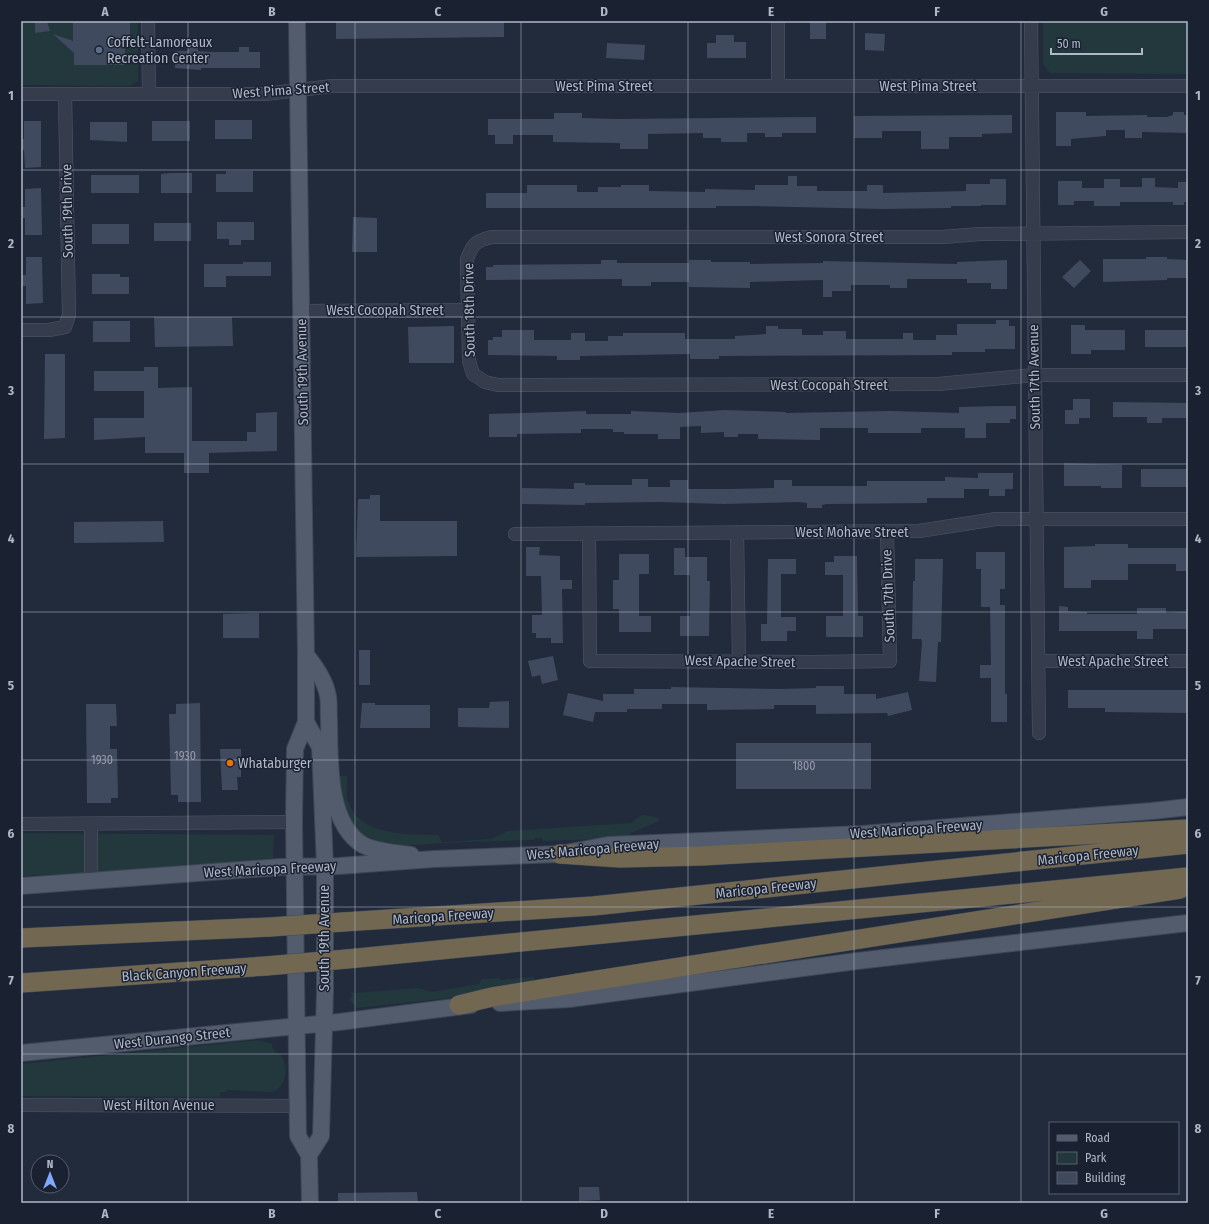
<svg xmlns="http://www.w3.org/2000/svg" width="1209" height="1224" font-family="'Fira Sans Condensed',sans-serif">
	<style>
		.green { fill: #23383d }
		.building { fill: #404a5e }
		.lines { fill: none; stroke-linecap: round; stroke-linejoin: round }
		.minor-casing { stroke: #505867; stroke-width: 14 }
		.major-casing { stroke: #3e4655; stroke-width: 18 }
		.highway-casing { stroke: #404857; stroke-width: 20 }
		.minor { stroke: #353d4c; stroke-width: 13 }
		.major { stroke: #535c6c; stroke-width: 16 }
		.highway { stroke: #726852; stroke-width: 19 }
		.highway-bridge-casing { stroke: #404857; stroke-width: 20; stroke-linecap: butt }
		.highway-bridge { stroke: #726852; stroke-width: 19 }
		.grid { fill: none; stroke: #b0b8c8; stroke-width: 1; stroke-opacity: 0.55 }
		.service-dot { fill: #5c6f8a; stroke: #1a2231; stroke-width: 1.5 }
		.food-dot { fill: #e8710a; stroke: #1a2231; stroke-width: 1.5 }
		.labels { text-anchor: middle; stroke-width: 3; stroke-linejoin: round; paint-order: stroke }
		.number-label { font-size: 12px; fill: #949cae }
		.poi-label { font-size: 14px; fill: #b0b8c8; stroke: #1a2231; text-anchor: start }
		.street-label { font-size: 14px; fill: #b0b8c8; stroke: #1a2231 }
		.neatline { fill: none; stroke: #b0b8c8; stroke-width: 1.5 }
		.grid-label { font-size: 13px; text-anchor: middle; font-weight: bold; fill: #b0b8c8 }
	</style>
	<rect width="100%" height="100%" fill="#212b3c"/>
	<path class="green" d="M21,21H138V81L129,86L21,85Z
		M1043,21H1188V74L1050,73L1043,64Z
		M339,776H347C347,783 346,793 348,801C360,837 408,834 438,835L442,842L491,839L508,831L631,823L642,815L657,817L659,821L631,833L627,838L542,841V838H535L534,840L462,842L397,846L374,843L357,833L358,830C343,811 342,799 339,776Z
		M21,833L274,835L273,858L261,861L112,872L21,876Z
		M534,977V983L441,999L356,1008L349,999L352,996L351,991L354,993L418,988L432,992L479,984L482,979L499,978L500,980Z
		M258,1040L273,1044L272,1047L275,1052L280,1054C289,1066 287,1087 272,1092L227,1090L226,1092H220V1097L21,1096V1064Z"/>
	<path class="building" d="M35,21H47L50,31L35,33Z
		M73,21H130V36H125V65H74V53L53,34L73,41Z
		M336,21H504V37L336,39Z
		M810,21H826V39H810Z
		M865,33L885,34L884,51L865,50Z
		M716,35H734V42H746V58H707V43H716Z
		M607,43L645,45L644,60L606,58Z
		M188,47H198V51L212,52H239V47H249V52H260V68H201V70L175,68V51H188Z
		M1056,112H1086V116L1147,115V117H1167L1173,115V112H1184V115H1188V133L1142,132V138H1125V130H1106V136L1071,139V146H1056Z
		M554,113H582V118L615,119L816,117V133H782V137H765V133H747V142H721V138H703V133L648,134V149H620V143L553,142V135H513V144H495V135H488V119H554Z
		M1012,115V133L982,134V137H949V149H921V131H882V138H854V116Z
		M215,120H252V139H215Z
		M24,121H41V167L25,168L24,150H21V139H24Z
		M152,121H190V141H152Z
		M90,122H127V142L90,140Z
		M226,171H253V192H216V174H226Z
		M170,173H192V193H161V174Z
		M91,175H139V193H91Z
		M788,176H797V186H817V191H867V185H883V193L966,191V184H990V179H1006V205H981V206H951V208L883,209L755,206H716V208H486V193H527V185H577V192H598V187H621V185H649V191L705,192V189L755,190V185H788Z
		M1142,178H1155V187L1178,188V182H1188V202H1184V205H1173V202H1120V206H1094V201H1074V205H1058V181H1082V188H1104V179H1120V187H1142Z
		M41,188L42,235H25V218H21V207H25V189Z
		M353,217L377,218V252H352Z
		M217,222H254V240H241V245H229V239H217Z
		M154,223H191V241H154Z
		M92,224H129V244H92Z
		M26,257H42L43,303L26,304V286H22L21,275H26Z
		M1146,257H1167V259L1188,260V278H1167V280L1103,282V259H1146Z
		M601,260H617V263H689V260H711V262H750V264L823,263V261L957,264V262L1007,260V289H991V283H967V279H907V288H890V285H851V291H832V297H823V280L750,282V288L689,287V282H651V286H622V279L486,280V267H493V265L601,264Z
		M1080,260L1091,271L1074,288L1062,277Z
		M243,262H271V276H226V287H204V264H243Z
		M92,274H120V277H129V294H92Z
		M154,317H232L233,346L155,347Z
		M996,320H1009V326H1015V349H985V352H952V355L719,356V359H690V354L580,356V360H557V356L488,355V340H493V337H502V330H534V340H571V333H585V341H608V336H623V333H685V339H735V336L766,334V326H778V329H802V335H823V331H846V339H903V333H913V340H936V335H957V324H996Z
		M93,321H130V342H93Z
		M1071,325H1085V330H1125V350H1091V354H1071Z
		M454,326V363H409L408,327Z
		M1145,330H1188V347H1145Z
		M45,354H65V438L44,439Z
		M144,367H158V388L192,387V441H247V432H256V413L277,412V451L209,453V473H184V453H145V437L94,440V418H144V391H94V371H144Z
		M1073,399H1090V418H1079V424H1065V410H1073Z
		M1113,402L1188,403V418H1162V423H1147V417H1113Z
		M998,406H1016V419H1010V423H986V438H965V428H921V433H868V428H820V440L758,439V434H738V437H724V432L701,433V426L680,427V439H658V434H624V432H613V429H581V433L517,434V437H489V414L586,411V414H631V411L680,413L724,410L786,412V413L891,411L959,413V407Z
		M1064,463L1122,465V488H1101V486H1064Z
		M1141,469H1188V487H1141Z
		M978,473H1013V489H1005V496H989V489H964V498H927V503L827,504L822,505V508H807V503L799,502L723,504L660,502L585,503V505L522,504V488L574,489V483H585V485H632V479H648V487H670V480H688V489H730L774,488V480H792V486H867V481H945V477L978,478Z
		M370,495H380V521H457V556L356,557L358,499H370Z
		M163,521L164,542L74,543V522Z
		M1095,544H1128V548H1188V571H1176V564H1128V580H1091V588H1064V547L1095,546Z
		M526,547H540L539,555L560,556V580H572V589H562L563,643H551V638H536V633H532V615H542L541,576H526Z
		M674,548H685V557H707V581H710L709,636H680V616H690V575H674Z
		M976,552H1005V589H1000V605H1005V694H1007V722H991V678H980V665H991L990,607H981V569H976Z
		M619,554H649V574H639V616H651V632H619V609H613V580H619Z
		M834,556H857L858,616H863V637H826V616H843V575H825V562H834Z
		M768,559H796V574H781V617H796V631H787V641H761V624H767Z
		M915,559H943L941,642H938L936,682L919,681L922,642L921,639H912L913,581H915Z
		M1059,606L1068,607V611L1087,612V614H1137V608H1166V613L1188,612V629H1153V639H1137V631H1059Z
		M259,613V638H223V614Z
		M359,650H370V685H359Z
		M553,656L558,680L542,684L540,675L532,677L528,661Z
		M816,686H844V694H876V699L908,692L912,710L888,716L887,713L816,714V705H774V709L707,710V704H662V709H627V712H595L593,722L563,715L568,693L603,701V694H634V689H671V687L781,689L816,688Z
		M1068,690H1188V713L1105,712V708H1068Z
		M509,701V728L458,727V708H489L490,702Z
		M200,703L201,802H178V795H171L169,714H176V704Z
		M362,703H375V705H430V728H360Z
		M86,704H116L117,726H110V749H117L118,798H111V803H87Z
		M736,743H871V789H736Z
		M220,749H241V777H237L238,790H222Z
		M579,1187H599L600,1200L579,1201Z
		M417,1192L418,1203H338V1193Z"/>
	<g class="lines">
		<g class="minor-casing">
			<path id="minor" d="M148,21L149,94
				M778,21V86
				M1031,21L1039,733
				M21,94H265L332,86H1188
				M1188,232L980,234L943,237H492C476,241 473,243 467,259L469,361L473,374L485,382L498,385L938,384L1034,375H1188
				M301,311L468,310
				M21,330H49L65,327L69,315L65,94
				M737,532L739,661
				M589,533L590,661L814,662L890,661L887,531
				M515,534L919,531L996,519H1188
				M1038,661H1188
				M21,824L294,822
				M91,824V881
				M21,1105L298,1106"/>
		</g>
		<g class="major-casing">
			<path id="major" d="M297,21L306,655V722L295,749L294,822L298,1136L309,1155L310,1203
				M306,655C315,666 324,679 327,692C330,701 328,711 329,720C330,757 326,823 363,845C377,852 396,853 411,855
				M306,722L320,747L325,866V992L321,1136L309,1155
				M21,886L280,867L339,866L434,859L560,854L608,845L862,834L1152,811L1188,807
				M500,1003L569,999L857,961L1188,923
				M21,1053L339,1022L471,1005"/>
		</g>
		<g class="highway-casing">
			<path id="highway" d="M560,854L620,858L702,856L1188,829
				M343,922L593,906L1188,844
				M21,938L270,927
				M347,959L1188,877
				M21,983L266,966
				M459,1005L492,997L578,983L1180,889"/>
		</g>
		<use href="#minor" class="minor"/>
		<use href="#major" class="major"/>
		<use href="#highway" class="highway"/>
		<g class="highway-bridge-casing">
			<path id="highway-bridge" d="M270,927L343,922
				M266,966L347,959"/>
		</g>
		<use href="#highway-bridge" class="highway-bridge"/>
	</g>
	<path class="grid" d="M188,21V1203M355,21V1203M521,21V1203M688,21V1203M854,21V1203M1021,21V1203M21,170H1188M21,317H1188M21,464H1188M21,612H1188M21,760H1188M21,907H1188M21,1054H1188"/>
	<circle class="service-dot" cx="99" cy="50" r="4"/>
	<circle class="food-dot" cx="230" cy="763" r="4"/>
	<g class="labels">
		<g class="number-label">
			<text x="185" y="760">1930</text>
			<text x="102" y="764">1930</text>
			<text x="804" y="770">1800</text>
		</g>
		<g class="poi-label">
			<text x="107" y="47">Coffelt-Lamoreaux<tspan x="107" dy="16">Recreation Center</tspan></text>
			<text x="238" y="768">Whataburger</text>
		</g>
		<g class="street-label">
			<text x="604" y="91">West Pima Street</text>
			<text x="928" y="91">West Pima Street</text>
			<text transform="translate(281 90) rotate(-4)" y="5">West Pima Street</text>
			<text transform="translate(67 211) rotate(-91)" y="5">South 19th Drive</text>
			<text x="829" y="242">West Sonora Street</text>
			<text x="385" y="315">West Cocopah Street</text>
			<text transform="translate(469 310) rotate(-91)" y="5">South 18th Drive</text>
			<text transform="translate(302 372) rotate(-91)" y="5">South 19th Avenue</text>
			<text transform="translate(1034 377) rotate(-91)" y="5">South 17th Avenue</text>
			<text x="829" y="390">West Cocopah Street</text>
			<text x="852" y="537">West Mohave Street</text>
			<text transform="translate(888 596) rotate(-92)" y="5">South 17th Drive</text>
			<text transform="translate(740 661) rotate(1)" y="5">West Apache Street</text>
			<text x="1113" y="666">West Apache Street</text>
			<text transform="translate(916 829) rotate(-4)" y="5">West Maricopa Freeway</text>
			<text transform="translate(593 849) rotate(-5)" y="5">West Maricopa Freeway</text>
			<text transform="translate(1088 855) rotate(-6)" y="5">Maricopa Freeway</text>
			<text transform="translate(270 869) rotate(-3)" y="5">West Maricopa Freeway</text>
			<text transform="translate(766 888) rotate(-6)" y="5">Maricopa Freeway</text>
			<text transform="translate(443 916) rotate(-4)" y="5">Maricopa Freeway</text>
			<text transform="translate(324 938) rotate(-90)" y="5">South 19th Avenue</text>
			<text transform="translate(184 972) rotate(-4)" y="5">Black Canyon Freeway</text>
			<text transform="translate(172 1038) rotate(-6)" y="5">West Durango Street</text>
			<text x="159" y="1110">West Hilton Avenue</text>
		</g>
	</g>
	<rect width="1209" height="1224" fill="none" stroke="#1a2231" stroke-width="44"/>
	<rect x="1049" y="1122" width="130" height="72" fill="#1a2231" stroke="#565e6d"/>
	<rect x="1057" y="1135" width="20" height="6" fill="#535c6c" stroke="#565e6d"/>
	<text x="1085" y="1142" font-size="12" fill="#b0b8c8">Road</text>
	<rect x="1057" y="1152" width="20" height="12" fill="#23383d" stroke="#565e6d"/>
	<text x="1085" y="1162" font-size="12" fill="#b0b8c8">Park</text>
	<rect x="1057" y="1172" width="20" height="12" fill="#404a5e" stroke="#565e6d"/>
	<text x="1085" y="1182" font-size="12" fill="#b0b8c8">Building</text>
	<g transform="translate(50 1174)"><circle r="19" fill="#1a2231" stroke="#565e6d"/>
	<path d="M0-3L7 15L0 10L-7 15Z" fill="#80a8fc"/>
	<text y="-6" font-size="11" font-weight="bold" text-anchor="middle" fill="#b0b8c8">N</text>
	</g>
	<path d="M1051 48v6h91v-6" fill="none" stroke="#b0b8c8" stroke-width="2"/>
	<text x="1057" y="48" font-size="12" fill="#b0b8c8" stroke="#1a2231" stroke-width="3" paint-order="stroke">50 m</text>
	<rect x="22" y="22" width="1165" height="1180" class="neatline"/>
	<g class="grid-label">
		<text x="105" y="16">A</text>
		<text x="272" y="16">B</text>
		<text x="438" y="16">C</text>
		<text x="604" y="16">D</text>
		<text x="771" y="16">E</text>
		<text x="937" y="16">F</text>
		<text x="1104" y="16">G</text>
		<text x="11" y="100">1</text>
		<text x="1198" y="100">1</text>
		<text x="11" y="248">2</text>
		<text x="1198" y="248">2</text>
		<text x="11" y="395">3</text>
		<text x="1198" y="395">3</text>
		<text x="11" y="543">4</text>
		<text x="1198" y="543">4</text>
		<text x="11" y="690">5</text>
		<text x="1198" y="690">5</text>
		<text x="11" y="838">6</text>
		<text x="1198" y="838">6</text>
		<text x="11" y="985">7</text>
		<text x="1198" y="985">7</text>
		<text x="11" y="1133">8</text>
		<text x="1198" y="1133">8</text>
		<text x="105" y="1218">A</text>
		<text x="272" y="1218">B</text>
		<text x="438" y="1218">C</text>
		<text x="604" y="1218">D</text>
		<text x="771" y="1218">E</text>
		<text x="937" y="1218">F</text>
		<text x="1104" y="1218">G</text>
	</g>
</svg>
